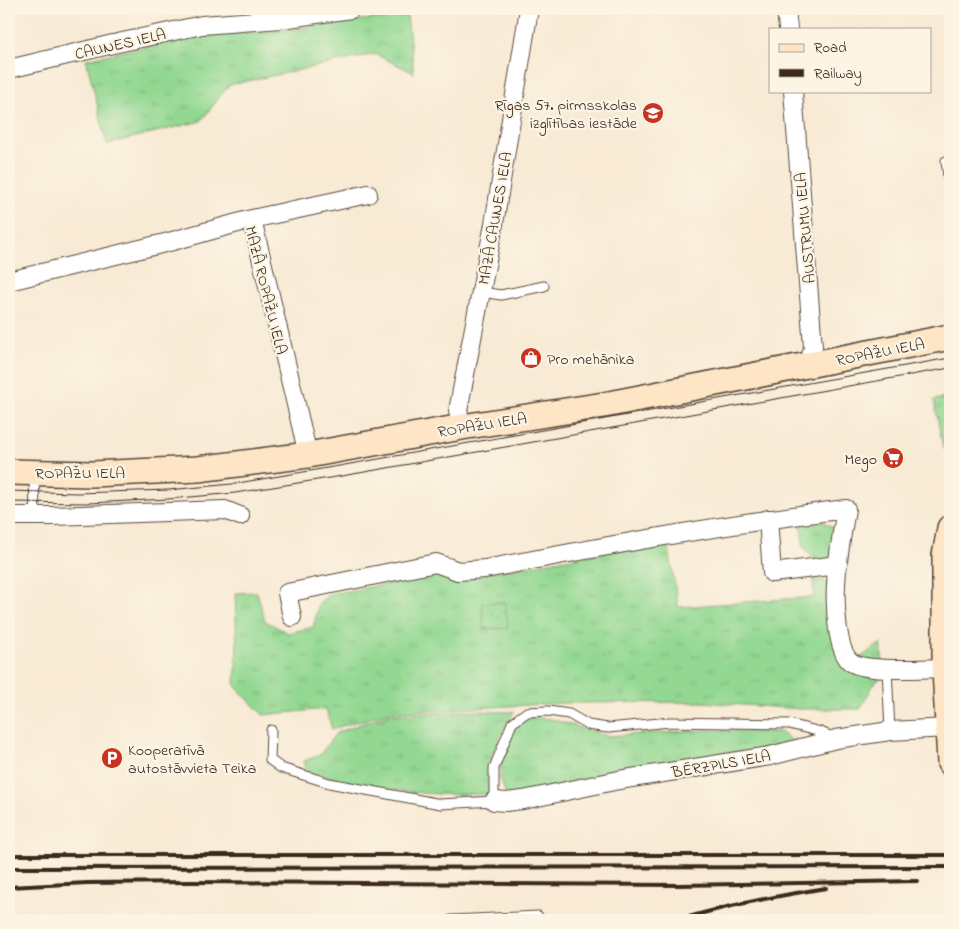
<svg xmlns="http://www.w3.org/2000/svg" width="959" height="929" font-family="'Indie Flower',sans-serif">
	<style>
		.grass { fill: url(#grass-tufts); stroke: #678158 }
		.park { fill: url(#park-dots); stroke: #678158 }
		.lines { fill: none; stroke-linecap: round; stroke-linejoin: round }
		.lane-casing { stroke: #574739; stroke-width: 11 }
		.street-casing { stroke: #574739; stroke-width: 20 }
		.secondary-casing { stroke: #574739; stroke-width: 28 }
		.lane { stroke: #fff; stroke-width: 9 }
		.street { stroke: #fff; stroke-width: 18 }
		.secondary { stroke: #fde5c5; stroke-width: 25 }
		.tram { stroke: #3b2a1e; stroke-width: 1 }
		.rail { stroke: #3b2a1e; stroke-width: 4 }
		.labels { text-anchor: middle; stroke-width: 4.5; stroke-linejoin: round; paint-order: stroke }
		.street-label { font-size: 16px; fill: #3b2a1e; stroke: #fcf5e5 }
		.poi-label { font-size: 16px; fill: #3b2a1e; stroke: #fcf5e5; text-anchor: end }
	</style>
	<defs>
		<pattern id="grass-tufts" width="24" height="20" patternUnits="userSpaceOnUse" patternTransform="scale(1.25)"><rect width="24" height="20" fill="#93d892"/><path d="M3 7l-1-3M5 7V3M7 7l1-3M15 17l-1-3M17 17v-4M19 17l1-3" fill="none" stroke="#80ba7d"/></pattern>
		<pattern id="park-dots" width="8" height="8" patternUnits="userSpaceOnUse" patternTransform="scale(1.25)"><rect width="8" height="8" fill="#93d892"/><path d="M2 2h.1M6 6h.1" fill="none" stroke="#80ba7d" stroke-width="1.8" stroke-linecap="round"/></pattern>
	</defs>
	<rect width="100%" height="100%" fill="#fcf5e5"/>
	<filter id="ink" filterUnits="userSpaceOnUse"><feTurbulence type="fractalNoise" baseFrequency=".02" numOctaves="2"/><feDisplacementMap in="SourceGraphic" scale="10" xChannelSelector="R" yChannelSelector="G"/><feConvolveMatrix kernelMatrix="1 2 1 2 8 2 1 2 1" color-interpolation-filters="sRGB"/></filter>
	<filter id="wash" filterUnits="userSpaceOnUse"><feTurbulence type="fractalNoise" baseFrequency=".0096" numOctaves="4" result="noise"/><feDisplacementMap in="SourceGraphic" scale="20" xChannelSelector="R" yChannelSelector="G"/><feGaussianBlur stdDeviation="1.12" result="paint"/><feColorMatrix in="noise" values="0 0 0 0 0 0 0 0 0 0 0 0 0 0 0 0 0 1.4 0 .05"/><feComposite in="paint" operator="in"/></filter>
	<g filter="url(#wash)">
		<rect width="100%" height="100%" fill="#f8ead4"/>
		<path class="grass" d="M407,16L414,73L375,54L229,85L201,121L107,144L86,59L197,36L277,31L339,22Z
			M950,397V450L943,448L934,400Z
			M822,521L834,528L835,549L827,559L815,561L803,546L801,523Z
			M668,541L678,607L814,597L813,578L825,581L830,584L838,654L845,669L881,643L884,675L874,684L860,709H801L701,702L564,703L386,713L332,729L326,709L263,715L235,686L237,645L235,593L257,592L265,621L288,633L313,627L319,603L329,594L440,575L459,578Z
			M477,711L514,712L503,730L491,757V794C473,794 455,795 437,794C393,792 349,782 307,772L304,761L320,755L336,733L386,715Z
			M527,717L551,719L608,736L707,730L781,732L794,742L770,748L715,754L630,768L525,793L506,794L500,779L501,763L514,727Z"/>
		<path class="park" d="M505,602L508,628L484,629L482,603Z"/>
	</g>
	<g filter="url(#ink)">
		<g class="lines">
			<g class="lane-casing">
				<path id="lane" d="M950,160L946,161L950,191
					M481,292L501,295L544,286
					M34,473L35,516
					M887,668L890,731
					M271,730L270,760L281,768L329,783L441,804L494,801V768L512,723L527,712L548,711L569,714L588,725L608,728L670,722L789,724L821,732L833,738
					M451,920L538,916"/>
			</g>
			<g class="street-casing">
				<path id="street" d="M786,9L788,29
					M9,69L113,44L202,25L282,19L351,9
					M793,91L813,347L809,364
					M252,219L368,194
					M9,281L169,242L252,219L308,455
					M462,427L458,411L494,224L529,9
					M9,516H53L225,510L240,516
					M768,519L772,573L838,565
					M292,617L287,593L436,563L458,571L485,569C605,546 725,524 846,509C842,534 837,559 836,585C835,602 836,651 851,662C866,673 925,668 945,668
					M494,801L506,802L523,800L619,780L770,756L836,739L890,731L948,728"/>
			</g>
			<g class="secondary-casing">
				<path id="secondary" d="M9,472L92,474L198,469L308,455L462,427L604,405L950,337
					M950,528L945,556V668L950,763"/>
			</g>
			<use href="#lane" class="lane"/>
			<use href="#street" class="street"/>
			<use href="#secondary" class="secondary"/>
			<path class="tram" d="M9,491L77,493L168,490L232,484L339,466L950,358
				M9,502L88,503L168,499L235,493L342,476L950,368"/>
			<path class="rail" d="M9,855H950
				M9,868L950,867
				M9,887L87,883L191,882L679,885L918,881
				M679,920C727,905 776,896 826,888"/>
		</g>
	</g>
	<defs>
		<g id="school-disc" transform="scale(1.125)"><circle r="9.5" fill="#c8321e" stroke="#fcf5e5"/><path d="M0-5L7-2L0 1L-7-2ZM-4 1L0 2.5L4 1V4Q0 6-4 4Z" fill="#fff"/></g>
		<g id="shop-disc" transform="scale(1.125)"><circle r="9.5" fill="#c8321e" stroke="#fcf5e5"/><path d="M-5-2.5h2.3a2.7 3.5 0 0 1 5.4 0H5L5.5 6h-11ZM-1.5-2.5h3a1.5 2.3 0 0 0-3 0Z" fill="#fff"/></g>
		<g id="supermarket-disc" transform="scale(1.125)"><circle r="9.5" fill="#c8321e" stroke="#fcf5e5"/><path d="M-6-5.5h2.5l.6 2H6L4.5 2H-2.5L-4.4-4H-6ZM-1.5 3.2a1.3 1.3 0 1 0 .1 0ZM3 3.2a1.3 1.3 0 1 0 .1 0Z" fill="#fff"/></g>
		<g id="parking-disc" transform="scale(1.125)"><circle r="9.5" fill="#c8321e" stroke="#fcf5e5"/><path d="M-3.5-5.5H1a3.5 3.5 0 0 1 0 7H-1V5.5H-3.5ZM-1-3.4V-.6H.8a1.4 1.4 0 0 0 0-2.8Z" fill="#fff"/></g>
	</defs>
	<g fill-rule="evenodd">
		<use href="#school-disc" x="653" y="113"/>
		<use href="#shop-disc" x="531" y="358"/>
		<use href="#supermarket-disc" x="893" y="458"/>
		<use href="#parking-disc" x="112" y="758"/>
	</g>
	<g class="labels">
		<g class="street-label">
			<text transform="translate(120 43) rotate(-13)" y="6">CAUNES IELA</text>
			<text transform="translate(494 218) rotate(-80)" y="6">MAZĀ CAUNES IELA</text>
			<text transform="translate(804 228) rotate(-95)" y="6">AUSTRUMU IELA</text>
			<text transform="translate(267 290) rotate(76)" y="6">MAZĀ ROPAŽU IELA</text>
			<text transform="translate(880 351) rotate(-11)" y="6">ROPAŽU IELA</text>
			<text transform="translate(482 424) rotate(-9)" y="6">ROPAŽU IELA</text>
			<text x="80" y="478">ROPAŽU IELA</text>
			<text transform="translate(721 763) rotate(-10)" y="6">BĒRZPILS IELA</text>
		</g>
		<g class="poi-label">
			<text x="637" y="110">Rīgas 57. pirmsskolas<tspan x="637" dy="18">izglītības iestāde</tspan></text>
			<text x="547" y="364" text-anchor="start">Pro mehānika</text>
			<text x="877" y="464">Mego</text>
			<text x="128" y="755" text-anchor="start">Kooperatīvā<tspan x="128" dy="18">autostāvvieta Teika</tspan></text>
		</g>
	</g>
	<rect width="959" height="929" fill="none" stroke="#fcf5e5" stroke-width="30"/>
	<rect x="769" y="28" width="162" height="65" fill="#fcf5e5" stroke="#afa495"/>
	<rect x="779" y="44" width="25" height="8" fill="#fde5c5" stroke="#afa495"/>
	<text x="814" y="52" font-size="15" fill="#3b2a1e">Road</text>
	<rect x="779" y="69" width="25" height="8" fill="#3b2a1e" stroke="#afa495"/>
	<text x="814" y="78" font-size="15" fill="#3b2a1e">Railway</text>
</svg>
